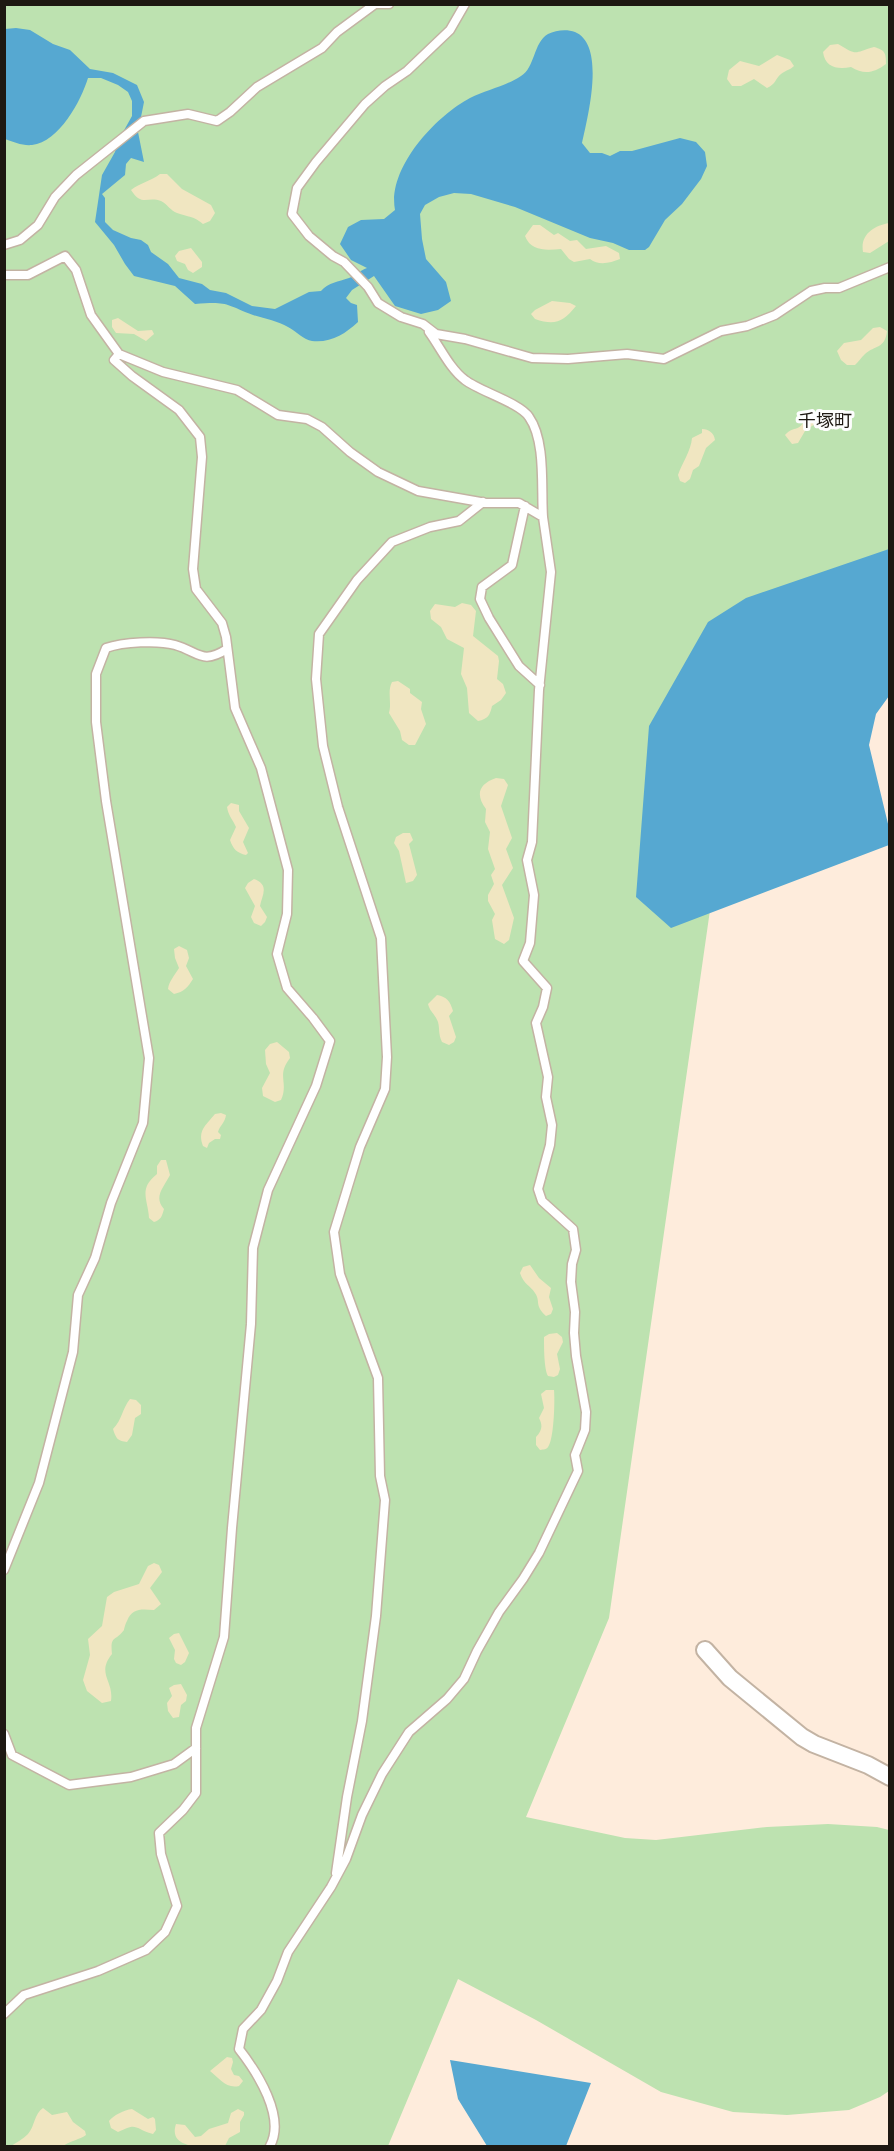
<svg xmlns="http://www.w3.org/2000/svg" width="894" height="2151" font-family="'Libre Baskerville','Noto Sans JP',serif">
	<style>
		.green { fill: #bde2b0 }
		.sand { fill: #f0e6c1 }
		.water { fill: #56a8d1 }
		.lines { fill: none; stroke-linecap: round; stroke-linejoin: round }
		.service-casing { stroke: #c3b3a3; stroke-width: 11 }
		.minor-casing { stroke: #c3b3a3; stroke-width: 20 }
		.service { stroke: #fff; stroke-width: 8 }
		.minor { stroke: #fff; stroke-width: 16 }
		.labels { text-anchor: middle; stroke-width: 6; stroke-linejoin: round; paint-order: stroke }
		.quarter-label { font-size: 18px; fill: #1e1812; stroke: #fdfdfd }
	</style>
	<rect width="100%" height="100%" fill="#feecdc"/>
	<path class="green" d="M5,5H889V663L731,763L609,1618L526,1817L625,1838L656,1840L767,1827L828,1824L877,1827L889,1830V2091L880,2097L849,2110L787,2115L733,2112L661,2092L536,2020L458,1979L388,2146H5Z"/>
	<path class="sand" d="M838,44C858,56 853,53 874,47C885,50 886,53 886,64C874,73 864,75 851,67C837,70 825,67 823,52L830,45Z
		M777,55L790,60L794,66C790,70 786,70 781,74C775,79 776,84 767,88L754,79L741,86H732L727,79L729,70L740,61L759,66Z
		M160,174H167L182,189L211,205L215,213L210,221L203,224C194,216 188,217 177,213C171,211 167,204 161,201C147,196 142,207 131,190C140,183 151,181 160,174Z
		M889,223V241L870,253L863,252C860,234 874,226 889,223Z
		M533,225H540L554,235L558,233L570,241L577,240L586,249L606,246L619,253L620,259C610,263 599,266 590,259L574,262L569,259L561,249C547,250 531,252 525,236Z
		M191,248L202,262V267L193,273L188,270L185,264L177,261L175,256L179,251Z
		M552,301L570,303L576,306C563,322 555,326 535,319L531,314L535,310Z
		M118,318L138,331L152,330L154,334L146,341L134,334L116,333L112,327V320Z
		M880,327L887,331C885,349 875,345 865,354C861,358 859,361 855,365H847L841,360L837,351L844,343L861,340L873,328Z
		M815,412L819,416V421L805,431L798,443L792,444L785,435C795,424 799,435 808,414Z
		M702,429C709,429 714,433 715,440L706,448L699,466L693,470L690,479L685,483L680,481L678,475C682,463 691,451 692,438L702,433Z
		M462,603L471,605L476,611L473,636L498,656L499,661L497,679L503,684L506,693L501,700L492,706C490,715 488,719 478,721L469,713L467,688L461,674L464,648L447,639L441,627L431,619L430,611L435,604L455,607Z
		M398,681L410,689V693L422,702L421,709L426,724L415,745H409L402,740L400,731L389,713C392,703 387,691 392,682Z
		M496,778L504,779L508,785L501,806L512,838L506,849L513,868L502,885L514,918L509,940L504,944L495,939L492,920L495,914L488,901V895L494,884L491,875L495,869L488,849L490,832L485,822L486,809C475,794 479,784 496,778Z
		M231,803L239,805V811L249,828L243,842L248,853L246,855C237,853 233,849 230,840L236,827C233,820 228,815 227,807Z
		M403,833H410L413,840L409,844L417,875L413,881L406,883L399,851L394,843L396,837Z
		M254,879C270,885 262,895 260,906L267,917L265,922L261,926L254,923L251,917L255,906L245,888L248,883Z
		M179,946L187,950L189,958L186,966L193,979C188,987 184,992 174,994L168,989C169,981 175,975 179,968L175,958L174,949Z
		M437,995C447,997 450,1001 453,1011L449,1016L456,1037L454,1042L449,1045L442,1042C438,1033 440,1030 438,1022C435,1014 430,1012 428,1004Z
		M277,1042L289,1052L290,1058C276,1076 289,1082 281,1100L275,1102L263,1096L262,1088L270,1073L266,1064L265,1050L270,1044Z
		M221,1113L226,1115C225,1123 220,1125 218,1132L221,1135L220,1139H215L209,1143L207,1148L203,1146C197,1131 206,1125 215,1114Z
		M161,1160H166L170,1175C164,1187 153,1197 164,1209C162,1216 161,1220 154,1222L149,1218C148,1199 138,1189 157,1174V1166Z
		M530,1265L539,1278L551,1288L549,1297L553,1309L551,1314L546,1316C534,1305 541,1302 535,1293C530,1285 524,1285 520,1273L523,1267Z
		M557,1333L562,1337L563,1342L557,1354L560,1369L558,1375L554,1377L548,1376C544,1369 544,1347 544,1337L549,1334Z
		M546,1390H554C555,1400 554,1440 548,1447C546,1450 544,1449 540,1450L536,1445V1437C542,1430 543,1426 539,1418L544,1408L541,1394Z
		M130,1399L136,1400L141,1405V1414L135,1418L132,1435L127,1442C118,1441 116,1439 113,1429C122,1420 122,1409 130,1399Z
		M154,1563L159,1565L162,1572L150,1588L161,1604L154,1610C141,1609 132,1608 127,1621C126,1622 124,1629 124,1630C115,1642 110,1635 112,1654C96,1674 114,1680 111,1701L102,1703L87,1691L83,1680L90,1655L88,1639L102,1626L107,1597L114,1592L139,1584L148,1566Z
		M179,1633L189,1653L185,1662L181,1665L176,1663L174,1659L175,1650L169,1638L174,1634Z
		M181,1684L187,1695L186,1701L181,1705L179,1717L173,1718L168,1711L167,1703L172,1696L169,1688L174,1685Z
		M227,2057L232,2058L233,2062L231,2069L234,2075L239,2076L243,2081L239,2086C226,2089 219,2078 210,2071Z
		M43,2108L52,2115L67,2112L73,2122L85,2131L86,2135C79,2140 72,2140 63,2146H11C17,2142 23,2139 28,2134C35,2126 34,2114 43,2108Z
		M132,2109L148,2119L153,2117L155,2119L156,2130L153,2134C133,2128 138,2122 118,2132L111,2128L109,2121C114,2115 124,2110 132,2109Z
		M238,2109L244,2112V2115L240,2122V2132L229,2138L225,2146C208,2147 167,2151 176,2124L185,2125L195,2137L201,2136L209,2129L228,2123L231,2113Z"/>
	<path class="water" d="M16,28L30,30L53,44L70,50L90,69L113,73L137,85L144,102L138,132L144,162L131,158L126,164L125,175L102,194L105,198V222L113,230L131,238L141,240L148,245L151,252L168,264L179,278L202,284L210,290L226,293L252,306L275,309L309,292L321,291C329,282 338,282 349,278C356,276 360,270 367,268L351,260L340,244L348,227L361,220L384,219L395,210C387,168 436,116 470,98C486,90 506,86 521,76C535,68 533,43 548,34C556,30 567,29 575,32C606,45 588,116 582,143L590,153H602L610,156L620,151H632L680,138L696,142L705,152L707,166L701,179L682,204L665,220L649,247L645,250H629L613,243L590,238L515,207L471,194L454,193L439,197L425,205L420,214L422,239L426,259L446,282L451,301L438,310L421,314L395,306L374,276L352,290L346,298L351,303L357,305L358,322C345,334 331,343 312,341C304,340 296,331 288,327C278,321 265,319 253,315C225,304 227,301 195,304L175,286L134,276L125,264L114,245L95,222L102,175L115,152L117,143L132,116V101L128,92L118,85L101,78H88C81,101 59,142 32,145C23,146 13,142 5,139V29Z
		M889,549V696L876,714L869,745L889,828V845L671,928L636,897L649,726L708,622L746,598Z
		M450,2060L591,2083L566,2146H487L458,2099Z"/>
	<g class="lines">
		<g class="service-casing">
			<path id="service" d="M378,4H389
				M465,4L450,30L407,71L385,86L365,104L316,162L297,188L292,214L309,236L333,256L344,262L368,287L378,303L401,317L423,324L436,334L465,339L532,358L568,359L627,354L664,359L721,331L747,326L775,315L811,291L825,288H839L890,267
				M4,245L20,240L38,225L55,197L76,175L144,121L188,114L217,121L230,112L257,87L322,48L337,32L375,4
				M4,275H28L65,256L76,270L91,315L119,354L163,372L237,390L278,415L307,419L322,427L350,452L378,472L418,491L486,503H519L543,517L551,572L539,690L532,842L527,860L534,895L530,943L523,961L547,988L543,1007L536,1023L548,1077L546,1097L552,1125L550,1145L538,1189L542,1201L573,1229L576,1250L572,1264L571,1282L575,1312L574,1333L576,1356L586,1412L585,1430L575,1455L578,1471L539,1553L523,1579L499,1612L477,1651L464,1679L447,1699L409,1732L382,1774L362,1815L346,1859L331,1887L288,1952L277,1981L261,2010L243,2029L239,2049C257,2072 286,2117 270,2146
				M429,332C440,347 450,369 465,380C479,391 520,403 529,417C546,441 541,488 543,517
				M525,506L512,565L482,587L480,599L489,618L519,666L540,685
				M4,1570L39,1483L73,1352L78,1295L95,1258L111,1203L143,1123L149,1058L106,801L96,722V674L106,648C123,642 158,640 175,645C199,652 202,665 227,649
				M4,1734L12,1755L69,1785L131,1777L174,1764L196,1748
				M336,1873L347,1797L362,1721L376,1616L385,1500L380,1476L378,1378L340,1274L334,1232L360,1147L385,1089L387,1057L381,938L338,807L323,746L316,679L319,634L357,580L392,542L430,527L459,521L483,502
				M4,2014L24,1995L98,1971L146,1950L165,1932L177,1906L161,1854L159,1833L183,1810L196,1793V1728L224,1637L232,1528L251,1324L253,1248L268,1190L316,1086L330,1041L313,1018L287,988L277,954L287,914L288,870L261,768L235,708L226,637L222,623L196,589L193,569L202,457L200,437L179,410L132,376L114,360L119,354"/>
		</g>
		<g class="minor-casing">
			<path id="minor" d="M705,1650L730,1678L802,1737L814,1744L868,1765L890,1777"/>
		</g>
		<use href="#service" class="service"/>
		<use href="#minor" class="minor"/>
	</g>
	<g class="labels">
		<g class="quarter-label">
			<text x="825" y="427">千塚町</text>
		</g>
	</g>
	<rect width="894" height="2151" fill="none" stroke="#1e1812" stroke-width="12"/>
</svg>
